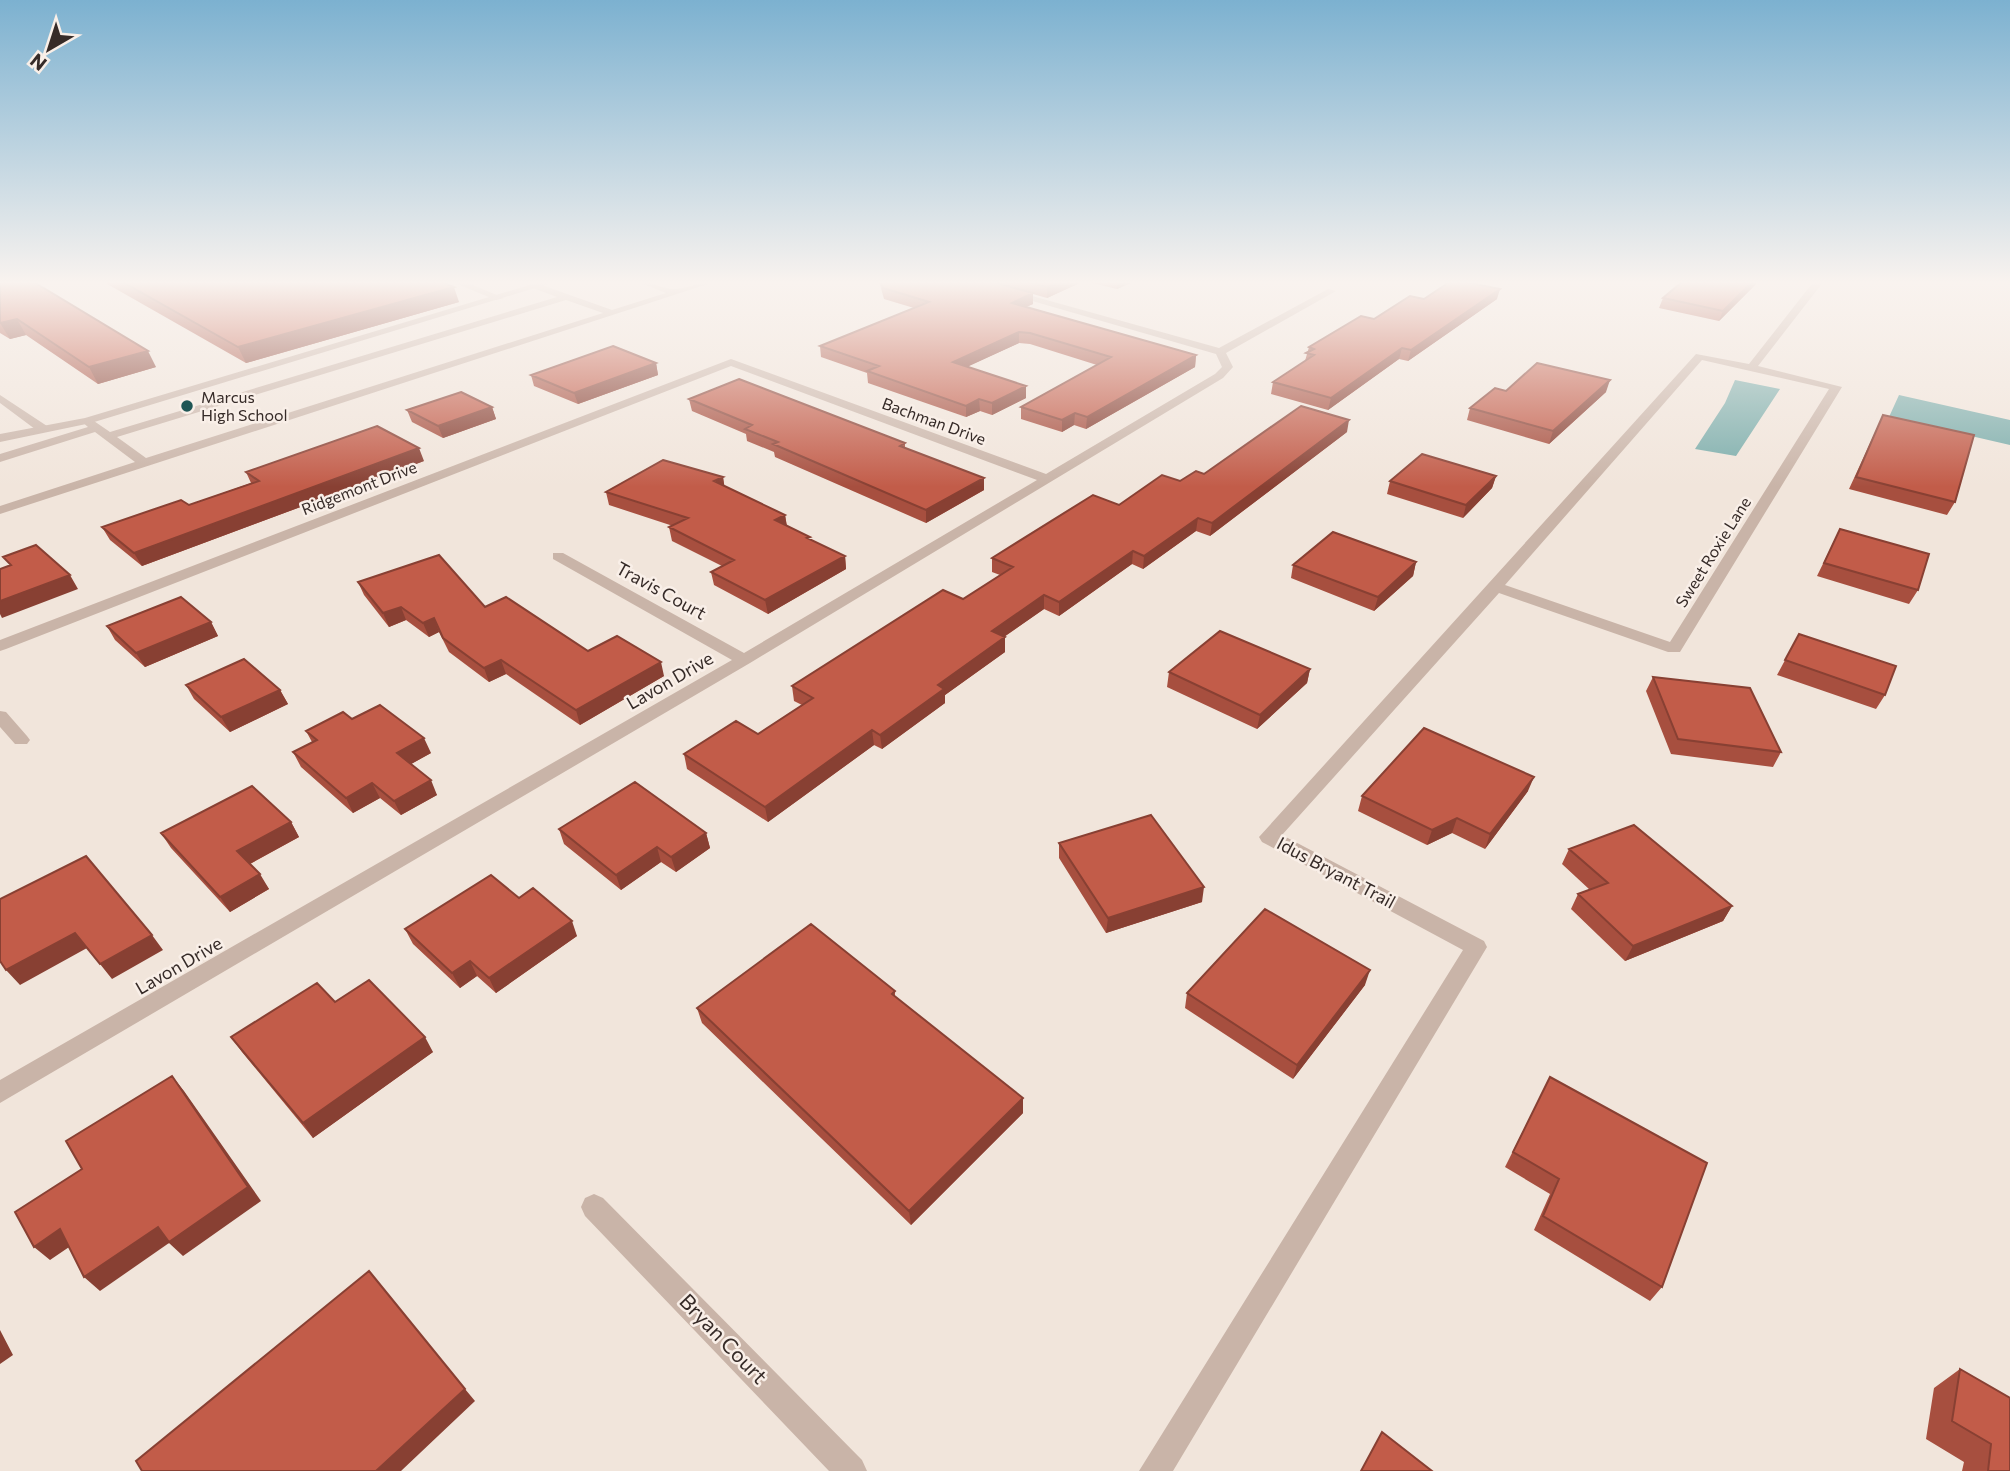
<svg xmlns="http://www.w3.org/2000/svg" width="2010" height="1471" font-family="Commissioner,sans-serif">
	<style>
		.water { fill: #7badab }
		.lines { fill: none; stroke-linecap: round; stroke-linejoin: round }
		.service { fill: #c9b4a8; fill-rule: evenodd }
		.minor { fill: #c9b4a8; fill-rule: evenodd }
		.wall { fill: #a74f3f }
		.shaded-wall { fill: #884033 }
		.building { fill: #c25c49; stroke: #884033; stroke-width: 2 }
		.poi-dot { fill: #1f5655; stroke: #f9efe8; stroke-width: 2.5 }
		.labels { text-anchor: middle; stroke-width: 5; stroke-linejoin: round; paint-order: stroke }
		.far-poi-label { font-size: 16px; fill: #362b28; stroke: #f9efe8; text-anchor: start }
		.far-street-label { font-size: 16px; fill: #362b28; stroke: #f9efe8 }
		.street-label { font-size: 18px; fill: #362b28; stroke: #f9efe8 }
		.near-street-label { font-size: 21px; fill: #362b28; stroke: #f9efe8 }
	</style>
	<rect width="100%" height="100%" fill="#f1e5db"/>
	<path class="water" d="M1735,380L1780,389L1736,456L1695,449L1725,403Z
		M1899,395L2010,420V445L1889,417Z"/>
	<g class="lines">
		<path class="service" d="M450,281H463L504,298L496,300Z
			M636,281C650,281 664,290 676,289C690,288 702,281 717,281L0,514V506L135,462L95,432L0,462V454L88,427L81,421L83,419H91L110,432L557,297L533,288L531,286L536,283L612,310L666,293ZM566,300L603,313L146,458L117,437Z
			M0,395L47,426V432H39L0,403Z"/>
		<path class="minor" d="M543,281H558L91,423L0,442V434L85,418Z
			M963,281H978L1219,348L1328,289L1336,291L1226,353L1233,367L1223,378L750,663L0,1103V1080L732,660L553,559V553H563L744,653L1037,480L731,366L6,649L0,651V640L731,359L1046,474L1215,374L1222,367L1216,354Z
			M1814,281H1824L1758,366L1842,387L1680,652H1668L1499,593L1282,835L1484,941L1487,947L1173,1471H1139L1463,950L1262,842L1259,837L1696,354L1749,364ZM1702,360L1829,389L1670,642L1505,585Z
			M0,711L6,712L27,736L30,740L27,744H15L0,727Z
			M594,1194L603,1198L862,1460L867,1471H829L585,1216L581,1207L585,1198Z"/>
	</g>
	<path class="wall" d="M0,281L156,367L98,384L26,335L10,339L0,333Z
		M102,281H439L459,302L246,363Z
		M879,281H1135L1117,289L1084,281L1047,298L1033,294V304L1026,307L1196,355L1195,367L1086,429L1074,425L1062,432L1021,419V407L1097,365L1030,344L1019,343L968,366L1026,398L992,415L980,411L966,417L868,383L867,373L821,357L820,346L914,308L884,299Z
		M1683,281H1757L1755,285L1719,321L1659,308L1663,298Z
		M1424,299H1497L1408,361L1399,359L1328,410L1271,394L1273,382L1305,361L1309,347L1374,319Z
		M656,363L658,375L578,404L534,386L531,375Z
		M1506,391L1606,392L1549,444L1467,420L1470,408Z
		M689,399L905,443V448L984,478V490L926,523L775,457L774,452L747,441L746,434L692,411Z
		M492,407L496,419L443,438L412,422L407,410Z
		M1883,415L1955,502L1947,515L1849,489Z
		M1347,432L1210,536L1196,531L1143,569L1132,564L1059,616L1044,609L1004,637L1005,652L945,695V703L882,749L874,745L768,822L687,769L684,754L758,734L802,705L794,701L792,686L963,599L1000,575L992,572V558L1119,505L1180,481Z
		M424,461L142,566L110,540L102,527L189,505L251,483L246,472Z
		M1496,476L1492,488L1463,518L1387,494L1390,481Z
		M723,477L724,486L785,515L787,526L811,540L845,556L846,569L768,614L714,585L711,572L722,566L672,541L669,527L673,526L609,505L606,492Z
		M1840,529L1918,590L1909,604L1817,576Z
		M1416,562L1413,576L1374,611L1291,578L1293,565Z
		M358,582L485,607L588,651L664,676L580,725L506,674L489,682L449,652L439,632L429,637L406,620L389,627L364,595Z
		M211,622L218,636L145,667L115,640L107,626Z
		M1799,634L1885,695L1876,709L1777,675Z
		M1310,669L1307,683L1257,729L1167,687L1169,672Z
		M1653,677L1781,752L1773,767L1671,754L1646,691Z
		M186,685L280,690L288,704L230,732L194,699Z
		M352,719L431,753L411,764L437,795L401,815L380,798L353,813L301,767L293,752L312,742L306,731Z
		M1528,791L1485,849L1452,833L1427,845L1358,811L1362,796Z
		M291,822L299,837L250,864L269,889L230,912L171,848L161,833Z
		M559,829L706,833L710,848L676,872L661,862L621,890L564,844Z
		M1059,843L1202,902L1106,933L1059,858Z
		M1569,849L1732,906L1723,921L1625,961L1571,909L1578,894L1590,890L1562,864Z
		M519,898L577,936L496,993L477,976L460,988L413,944L405,929Z
		M1365,985L1293,1079L1185,1008L1187,993Z
		M895,991V996L1023,1113L911,1225L702,1023L697,1008Z
		M335,1002L433,1052L313,1138L242,1052L231,1037Z
		M1550,1077L1662,1287L1650,1301L1534,1230L1550,1194L1505,1167Z
		M1960,1369L2010,1471H1962L1964,1462L1926,1439L1934,1388Z"/>
	<path class="shaded-wall" d="M1062,281H1084L1047,298V287Z
		M1118,281H1135L1117,289Z
		M1753,281H1757L1755,285L1719,321L1723,311Z
		M454,287L459,302L246,363L238,347Z
		M1500,289L1497,299L1408,361L1411,350Z
		M1033,293V304L1011,313L1012,303Z
		M17,319L26,335L10,339L0,323Z
		M1019,332V343L954,373L953,362Z
		M1402,348L1399,359L1328,410L1331,398Z
		M148,351L156,367L98,384L89,367Z
		M1196,355L1195,367L1086,429L1087,417Z
		M656,363L658,375L578,404L574,393Z
		M1610,380L1606,392L1549,444L1553,431Z
		M1026,386V398L992,415V403Z
		M979,399L980,411L966,417V406Z
		M492,407L496,419L443,438L438,426Z
		M1075,413L1074,425L1062,432V420Z
		M1349,420L1347,432L1210,536L1212,523Z
		M419,448L424,461L142,566L134,553Z
		M1496,476L1492,488L1463,518L1466,505Z
		M723,477L725,490L714,481Z
		M984,478V490L926,523V510Z
		M785,515L787,528L775,520Z
		M1198,518L1196,531L1143,569L1144,556Z
		M1133,551L1132,564L1059,616V602Z
		M845,556L846,569L768,614L765,600Z
		M1416,562L1413,576L1374,611L1378,597Z
		M70,575L78,589L2,618L0,614V601Z
		M1044,595V609L992,645V631Z
		M401,607L406,620L389,627L383,613Z
		M434,618L439,632L429,637L423,623Z
		M211,622L218,636L145,667L136,653Z
		M1005,637V652L945,695V703L882,749L880,735L938,685Z
		M501,660L506,674L489,682L484,668Z
		M661,662L664,676L580,725L576,710Z
		M1310,669L1307,683L1257,729L1260,715Z
		M280,690L288,704L230,732L221,717Z
		M872,730L874,745L768,822L765,807Z
		M424,738L431,753L404,768L397,753Z
		M1534,777L1528,791L1485,849L1490,834Z
		M431,780L437,795L401,815L394,801Z
		M372,783L380,798L353,813L346,798Z
		M1457,818L1452,833L1427,845L1432,830Z
		M291,822L299,837L246,866L237,851Z
		M706,833L710,848L676,872L671,857Z
		M657,847L661,862L621,890L616,875Z
		M260,874L269,889L230,912L220,897Z
		M1204,887L1202,902L1106,933L1108,918Z
		M1732,906L1723,921L1625,961L1633,946Z
		M572,921L577,936L496,993L489,978Z
		M75,933L87,948L20,985L6,970Z
		M152,935L163,950L112,979L100,964Z
		M470,961L477,976L460,988L452,973Z
		M1370,970L1365,985L1293,1079L1297,1065Z
		M425,1037L433,1052L313,1138L303,1123Z
		M172,1076L184,1091L261,1201L183,1256L169,1243L100,1291L84,1277L158,1227Z
		M1023,1098V1113L911,1225L909,1211Z
		M60,1229L75,1243L50,1260L34,1247Z
		M0,1330L13,1355L0,1364Z
		M465,1389L475,1401L401,1471H376Z"/>
	<path class="building" d="M0,281H32L148,351L89,367L17,319L0,323Z
		M121,281H439L454,287L238,347Z
		M881,281H989L1033,293L1012,303L1196,355L1087,417L1075,413L1062,420L1021,407L1111,357L1030,333L1019,332L953,362L1026,386L992,403L979,399L966,406L867,371L879,366L820,346L929,302L883,288Z
		M1025,281H1062L1047,287Z
		M1451,281H1461L1500,289L1411,350L1402,348L1331,398L1273,382L1314,355L1306,353L1314,349L1309,347L1361,316L1374,319L1410,296L1424,299Z
		M1683,281H1753L1723,311L1663,298Z
		M613,346L656,363L574,393L531,375Z
		M1537,363L1610,380L1553,431L1470,408L1495,388L1506,391Z
		M739,379L905,443L900,446L984,478L926,510L773,444L778,442L745,429L752,425L689,399Z
		M461,392L492,407L438,426L407,410Z
		M1301,406L1349,420L1212,523L1198,518L1144,556L1133,551L1059,602L1044,595L992,631L1005,637L938,685L944,689L880,735L872,730L765,807L684,754L736,721L758,734L813,698L792,686L943,590L963,599L1013,567L992,558L1093,495L1119,505L1162,475L1180,481L1196,471L1204,474Z
		M1883,415L1974,435L1955,502L1856,477Z
		M377,426L419,448L134,553L102,527L181,500L189,505L259,481L246,472Z
		M1422,454L1496,476L1466,505L1390,481Z
		M663,460L723,477L714,481L785,515L775,520L810,537L807,538L845,556L765,600L711,572L734,560L669,527L688,518L606,492Z
		M1840,529L1929,554L1918,590L1824,563Z
		M1333,532L1416,562L1378,597L1293,565Z
		M36,545L70,575L0,601V569L11,565L3,557Z
		M439,555L485,607L506,597L588,651L617,636L661,662L576,710L501,660L484,668L443,638L434,618L423,623L401,607L383,613L358,582Z
		M181,597L211,622L136,653L107,626Z
		M1220,631L1310,669L1260,715L1169,672Z
		M1799,634L1896,666L1885,695L1785,660Z
		M244,659L280,690L221,717L186,685Z
		M1653,677L1750,688L1781,752L1678,739Z
		M380,705L424,738L397,753L431,780L394,801L372,783L346,798L293,752L317,740L306,731L343,712L352,719Z
		M1424,728L1534,777L1490,834L1457,818L1432,830L1362,796Z
		M635,782L706,833L671,857L657,847L616,875L559,829Z
		M252,786L291,822L237,851L260,874L220,897L161,833Z
		M1151,815L1204,887L1108,918L1059,843Z
		M1634,825L1732,906L1633,946L1578,894L1608,883L1569,849Z
		M86,856L152,935L100,964L75,933L6,970L0,961V899Z
		M491,875L519,898L533,888L572,921L489,978L470,961L452,973L405,929Z
		M1265,909L1370,970L1297,1065L1187,993Z
		M811,924L895,991L892,994L1023,1098L909,1211L697,1008Z
		M369,980L425,1037L303,1123L231,1037L317,983L335,1002Z
		M172,1076L248,1187L169,1242L158,1227L84,1277L60,1229L34,1247L15,1212L82,1169L66,1141Z
		M1550,1077L1707,1163L1662,1287L1543,1216L1559,1179L1513,1152Z
		M369,1271L465,1389L376,1471H142L136,1461Z
		M1960,1369L2010,1398V1471H1988L1991,1444L1952,1421Z
		M1382,1432L1432,1471H1361Z"/>
	<linearGradient id="sky" x2="0" y2="1"><stop stop-color="#7cb1d0"/><stop offset="0.58" stop-color="#f9f3ef"/><stop offset="1" stop-color="#f9f3ef" stop-opacity="0"/></linearGradient>
	<rect width="2010" height="487" fill="url(#sky)"/>
	<circle class="poi-dot" cx="187" cy="406" r="7"/>
	<g class="labels">
		<g class="far-poi-label">
			<text x="201" y="403">Marcus<tspan x="201" dy="18">High School</tspan></text>
		</g>
		<g class="far-street-label">
			<text transform="translate(934 421) rotate(20)" y="6">Bachman Drive</text>
			<text transform="translate(359 488) rotate(-21)" y="6">Ridgemont Drive</text>
			<text transform="translate(1713 552) rotate(-58)" y="6">Sweet Roxie Lane</text>
		</g>
		<g class="street-label">
			<text transform="translate(661 591) rotate(29)" y="6">Travis Court</text>
			<text transform="translate(670 681) rotate(-30)" y="6">Lavon Drive</text>
			<text transform="translate(1336 873) rotate(28)" y="6">Idus Bryant Trail</text>
			<text transform="translate(179 966) rotate(-30)" y="6">Lavon Drive</text>
		</g>
		<g class="near-street-label">
			<text transform="translate(723 1339) rotate(46)" y="7">Bryan Court</text>
		</g>
	</g>
	<g transform="translate(49 49) rotate(219)" stroke="#f9efe8" stroke-width="5" paint-order="stroke">
	<path d="M0-5L12 26L0 18L-12 26Z" fill="#362b28"/>
	<text y="-10" font-size="19" font-weight="bold" text-anchor="middle" fill="#362b28">N</text>
	</g>
</svg>
